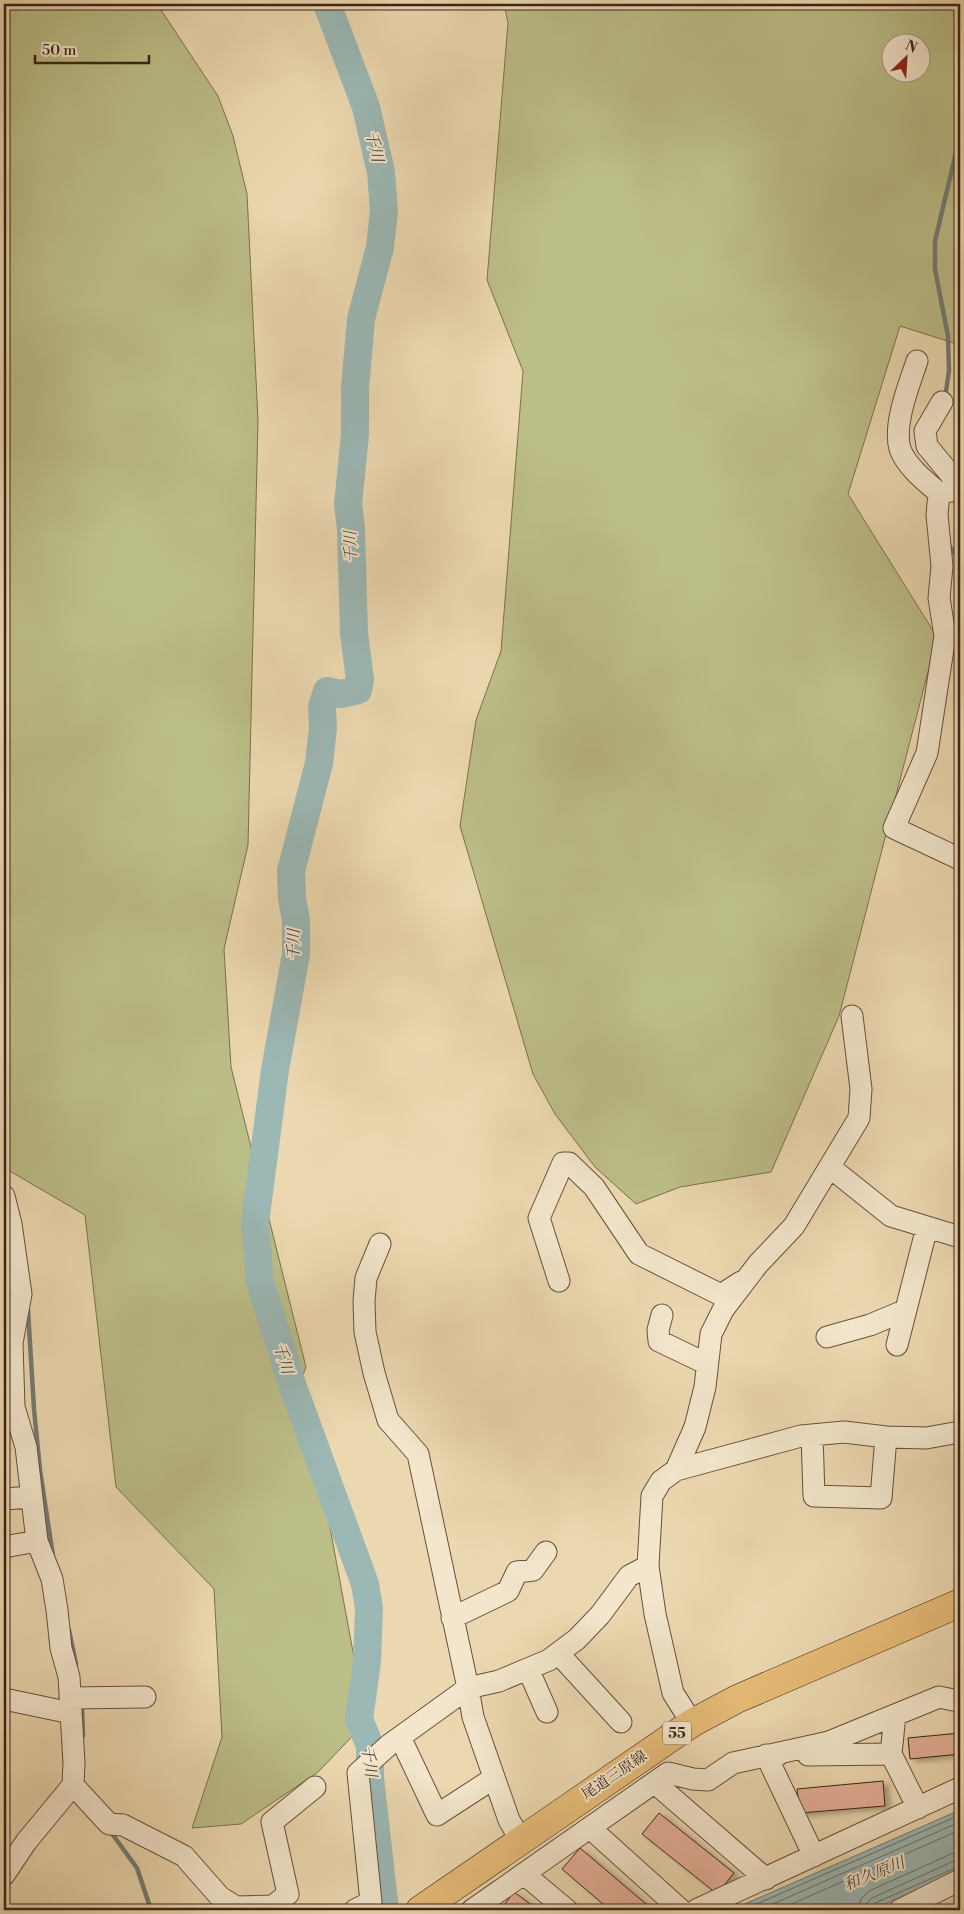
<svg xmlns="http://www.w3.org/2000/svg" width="964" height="1914" font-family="'Libre Bodoni','Noto Serif JP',serif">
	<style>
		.green { fill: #bcbe88; stroke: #7c7050; fill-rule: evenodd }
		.water { fill: #9cb8b5; stroke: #757c76 }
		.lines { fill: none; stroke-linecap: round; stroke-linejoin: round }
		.shore { stroke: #6c6e66; stroke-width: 1 }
		.stream { stroke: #757c76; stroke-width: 4.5 }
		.river { stroke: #9cb8b5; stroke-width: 28 }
		.building { fill: #e5ae97; stroke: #3b2318; filter: url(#shadow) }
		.minor-casing { stroke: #67503e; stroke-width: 23 }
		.major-casing { stroke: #3b2318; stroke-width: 29 }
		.minor { stroke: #f3e6cc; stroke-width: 21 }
		.major { stroke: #e6bc78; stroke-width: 28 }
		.labels { text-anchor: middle; stroke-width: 4; stroke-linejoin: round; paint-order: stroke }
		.shield { fill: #f3e6cc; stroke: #725e4e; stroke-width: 1 }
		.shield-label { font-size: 14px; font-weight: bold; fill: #3b2318 }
		.street-label { font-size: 15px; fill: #3b2318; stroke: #f3e6cc }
		.water-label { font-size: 16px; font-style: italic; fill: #53483f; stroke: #f3e6cc }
	</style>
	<defs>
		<filter id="shadow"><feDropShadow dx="5.5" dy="3" stdDeviation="2.5" flood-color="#0004"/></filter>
	</defs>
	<rect width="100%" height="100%" fill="#ecd8b0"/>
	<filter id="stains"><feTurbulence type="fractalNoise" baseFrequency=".004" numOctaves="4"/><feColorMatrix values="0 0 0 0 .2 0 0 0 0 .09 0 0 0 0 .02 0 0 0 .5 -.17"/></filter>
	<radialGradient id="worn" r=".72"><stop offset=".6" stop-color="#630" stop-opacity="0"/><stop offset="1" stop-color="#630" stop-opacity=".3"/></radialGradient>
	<path class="green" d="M4,4H157L218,96L233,136L247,194L258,420L248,845L224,949L231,1067L306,1367L293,1402L329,1522L366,1722L318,1772L241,1824L192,1828L222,1737L214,1589L116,1487L85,1215L8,1170L4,1157Z
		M504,4H960V345L900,326L848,494L937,637L839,1016L771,1172L680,1187L636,1204L595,1167L555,1114L533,1074L460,826L476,720L501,651L523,371L487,280L508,23ZM892,42H922V72H892Z"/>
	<path class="water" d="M960,1810V1870L872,1910H731Z"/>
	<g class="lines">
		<path class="shore" d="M743,1910L960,1815
			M759,1910L960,1822
			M778,1910L960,1830
			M858,1910L861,1899L869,1891L951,1854L960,1852
			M866,1910L867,1903L872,1898L954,1861L960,1860
			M872,1910L875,1903L960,1866"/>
		<path class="stream" d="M945,398L949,371L948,336L935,269V241L955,157L960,129
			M948,544L960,561
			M28,1310L34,1409L40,1470L53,1556
			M69,1630L76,1664
			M82,1704L83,1736
			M110,1831L137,1868L151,1910"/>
		<path class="river" d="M327,4L366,107L381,172L384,211L380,247L361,319L355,388V435L348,504L351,528L354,633L360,680L358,690L341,694L327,691L322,707L323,728L319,763L291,871L292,899L296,920V954L275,1070L255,1223L260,1282L292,1384L365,1584L369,1608L367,1662L359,1719L370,1746V1778L385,1910"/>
	</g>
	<path class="building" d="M960,1733V1754L910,1759L908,1738Z
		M883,1781L885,1806L800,1813L797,1789Z
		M659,1813L734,1873L717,1894L642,1834Z
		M580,1848L653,1910H610L562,1869Z
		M514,1892L538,1910H500Z"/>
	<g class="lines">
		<g class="minor-casing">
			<path id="minor" d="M917,361C909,385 893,424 900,449C906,466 926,482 939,493
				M942,402L925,431L927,446L951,475L960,492
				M958,490L939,493L937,515L942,566L939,598L945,636L927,753L894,828L960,859
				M831,1168L891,1216L960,1237
				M4,1196L11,1224L21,1294L12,1343L14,1407L26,1447L37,1541L52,1579L57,1610L61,1648L69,1677L74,1763L73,1785L109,1824L123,1825L184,1856L220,1897L236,1907V1910
				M380,1244L366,1278L364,1301L365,1332L374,1373L388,1420L418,1454L468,1688L473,1717L509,1820L520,1839
				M559,1281L539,1218L563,1163H569L594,1187L639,1254L721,1295L741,1282
				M662,1315L658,1330L659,1341L707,1364
				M827,1337L870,1325L906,1310
				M897,1345L927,1227
				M812,1435L814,1496L881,1498L886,1437
				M676,1470L801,1436L844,1432L886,1437L926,1438L960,1432
				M4,1499L32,1497
				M4,1547L37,1541
				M452,1618L508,1591L517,1572L533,1570L546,1552
				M558,1653L621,1722
				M528,1669L547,1712
				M70,1698L145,1697
				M4,1699L71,1713
				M692,1723L673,1693L655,1614L648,1566L652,1496L661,1481L676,1470L695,1427L705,1387L711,1334L723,1310L758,1264L794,1226L859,1118L861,1089L852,1016
				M400,1737L437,1815L494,1778
				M891,1754L895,1715
				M778,1755H766L814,1856
				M808,1755L891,1754L918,1808
				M655,1783L766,1879
				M590,1828L681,1910
				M524,1874L567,1910
				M4,1875L26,1842L73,1785
				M236,1907L273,1906L288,1894L272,1822L315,1787
				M355,1910L371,1902L358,1773L389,1745L468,1688L499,1681L549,1660L577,1639L600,1615L629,1576L648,1566
				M472,1910L668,1773L693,1779L708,1780L733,1763L829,1742L939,1697L958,1701L960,1703
				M696,1910L960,1788
				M900,1910L960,1880"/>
		</g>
		<g class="major-casing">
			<path id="major" d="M420,1910L692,1723L737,1699L960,1603"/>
		</g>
		<use href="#minor" class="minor"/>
		<use href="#major" class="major"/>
	</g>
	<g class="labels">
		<rect class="shield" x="663" y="1721.5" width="28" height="23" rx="4"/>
		<g class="shield-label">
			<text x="677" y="1738">55</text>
		</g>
		<g class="street-label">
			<text transform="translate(614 1775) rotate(-34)" y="5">尾道三原線</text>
		</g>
		<g class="water-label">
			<text transform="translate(375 146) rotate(77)" y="6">千川</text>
			<text transform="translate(350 547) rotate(-92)" y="6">千川</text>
			<text transform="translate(293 945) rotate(-89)" y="6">千川</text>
			<text transform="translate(284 1358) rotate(73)" y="6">千川</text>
			<text transform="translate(370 1761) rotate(82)" y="6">千川</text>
			<text transform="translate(874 1873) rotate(-22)" y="6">和久原川</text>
		</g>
	</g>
	<rect width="964" height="1914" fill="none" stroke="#ecd8b0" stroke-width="20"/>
	<rect x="5" y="5" width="954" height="1904" fill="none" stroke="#3b2318" stroke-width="2.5"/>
	<rect x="10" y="10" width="944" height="1894" fill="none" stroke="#3b2318"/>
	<g transform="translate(906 58) rotate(25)"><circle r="24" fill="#f3e6cc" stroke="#a99884"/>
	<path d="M0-4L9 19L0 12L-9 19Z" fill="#8f2418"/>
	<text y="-8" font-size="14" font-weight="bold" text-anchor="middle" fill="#3b2318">N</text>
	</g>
	<path d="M35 55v8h114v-8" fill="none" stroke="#3b2318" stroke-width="2.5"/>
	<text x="42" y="55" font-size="15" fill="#3b2318" stroke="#f3e6cc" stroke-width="4" paint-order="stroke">50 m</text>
	<rect width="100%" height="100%" filter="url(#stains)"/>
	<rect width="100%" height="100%" fill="url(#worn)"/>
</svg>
